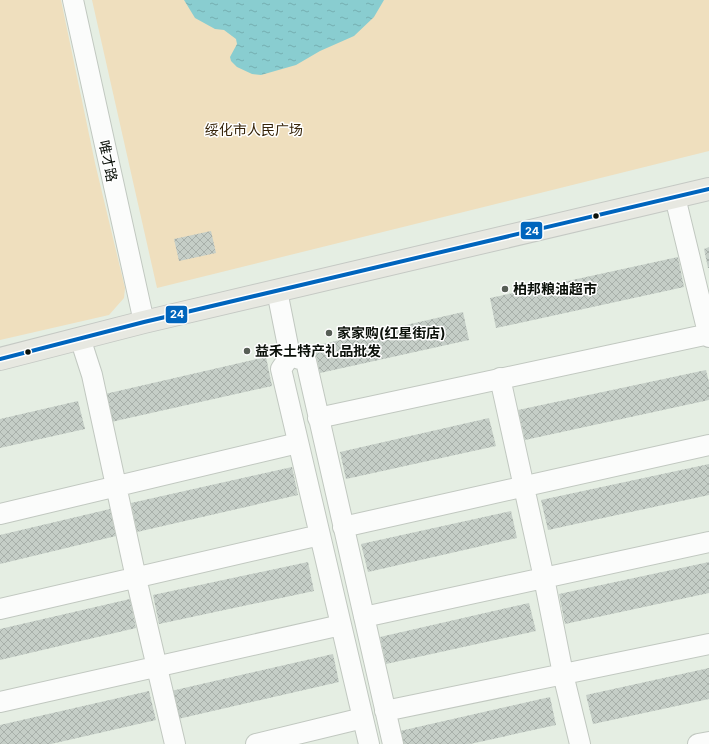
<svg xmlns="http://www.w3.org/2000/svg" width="709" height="744" font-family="Inter,'Noto Sans SC',sans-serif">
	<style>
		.park { fill: #efdfbe }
		.water { fill: url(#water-ripples) }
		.building { fill: url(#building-cross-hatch) }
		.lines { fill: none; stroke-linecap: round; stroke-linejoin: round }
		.minor-casing { stroke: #c1c8c0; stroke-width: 22 }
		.major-casing { stroke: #c5c9c4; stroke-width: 24 }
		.minor { stroke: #fbfcfb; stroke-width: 20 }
		.major { stroke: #e7e8e1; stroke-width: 22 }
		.bus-1-casing { stroke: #fff; stroke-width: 7 }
		.bus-1 { stroke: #0065bd; stroke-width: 4 }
		.bus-dot { fill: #0b110a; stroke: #fff; stroke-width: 1.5 }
		.poi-dot { fill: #575e56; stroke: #fff; stroke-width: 1.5 }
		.labels { text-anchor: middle; stroke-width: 3; stroke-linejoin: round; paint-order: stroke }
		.park-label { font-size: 14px; fill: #37250a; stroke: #fff }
		.street-label { font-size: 14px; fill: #0b110a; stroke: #fff }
		.poi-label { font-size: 14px; font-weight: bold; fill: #0b110a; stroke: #fff; text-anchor: start }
		.line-badge { stroke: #fff; stroke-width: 1.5 }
		.badge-label { font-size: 11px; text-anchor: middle; font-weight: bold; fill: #fff }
	</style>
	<defs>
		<pattern id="water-ripples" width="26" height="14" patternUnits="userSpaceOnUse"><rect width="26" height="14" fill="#89cdd0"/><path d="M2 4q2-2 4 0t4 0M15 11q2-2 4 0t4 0" fill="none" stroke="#75afb1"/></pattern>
		<pattern id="building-cross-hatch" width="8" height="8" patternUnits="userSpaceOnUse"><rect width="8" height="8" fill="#c5cec7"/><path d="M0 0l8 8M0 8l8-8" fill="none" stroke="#a8b0aa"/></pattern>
	</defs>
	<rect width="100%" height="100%" fill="#e5eee3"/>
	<path class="park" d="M0,0H61L95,163L125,288L124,298L109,315L0,340Z
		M92,0H709V151L157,288Z"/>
	<path class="water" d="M184,0H384L374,17L354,36L320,51L296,65L261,75L252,74L237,67L231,61L230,57L237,44L236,39L224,30L215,29L195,18Z"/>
	<path class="building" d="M211,231L216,253L179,261L174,239Z
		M709,247V268H708L704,249Z
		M678,257L684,287L496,328L490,298Z
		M463,312L469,340L320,373L314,346Z
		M266,357L272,386L111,422L105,394Z
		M706,370L709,382V400L525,440L518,410Z
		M78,401L85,429L0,448V419Z
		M489,418L496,446L346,479L340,452Z
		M709,464V495L548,530L541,500Z
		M292,467L298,495L137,532L131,503Z
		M110,509L116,536L0,564V535Z
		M511,511L517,538L368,572L361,544Z
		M308,562L314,591L159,624L153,595Z
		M709,562V593L565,624L559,594Z
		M130,599L136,628L0,660V629Z
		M529,603L536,631L386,664L380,637Z
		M333,654L339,682L178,719L171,691Z
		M709,668V699L593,724L586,695Z
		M149,691L156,720L51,744H0V725Z
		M550,697L556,725L470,744H403L400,731Z"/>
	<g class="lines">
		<g class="minor-casing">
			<path id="minor" d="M73,0L144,322
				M675,197L709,337
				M277,291L290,356L281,369L369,744
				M80,338L92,375L136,578L175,744
				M290,356L306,361L393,744
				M500,378L544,578L563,674L580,744
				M318,418L709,334
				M0,514L298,443
				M343,527L709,445
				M0,609L320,535
				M364,617L709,542
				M0,702L341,625
				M385,711L709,644
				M256,744L363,718
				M698,744L709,742"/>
		</g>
		<g class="major-casing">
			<path id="major" d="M0,359L144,322L709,189"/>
		</g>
		<use href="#minor" class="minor"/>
		<use href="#major" class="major"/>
		<g class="bus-1-casing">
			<path id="bus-1" d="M0,359L144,322L709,189"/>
		</g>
		<use href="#bus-1" class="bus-1"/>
	</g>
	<g class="bus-dot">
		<circle cx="596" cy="216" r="3.5"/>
		<circle cx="28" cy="352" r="3.5"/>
	</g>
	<g class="poi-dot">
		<circle cx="505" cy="289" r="4"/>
		<circle cx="329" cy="333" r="4"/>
		<circle cx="247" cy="351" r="4"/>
	</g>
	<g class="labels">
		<g class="park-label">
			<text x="254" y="135">绥化市人民广场</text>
		</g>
		<g class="street-label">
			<text transform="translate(108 161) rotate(78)" y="5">唯才路</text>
		</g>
		<g class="poi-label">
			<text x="513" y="294">柏邦粮油超市</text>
			<text x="337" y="338">家家购(红星街店)</text>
			<text x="255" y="356">益禾土特产礼品批发</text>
		</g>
	</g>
	<g class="line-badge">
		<rect x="520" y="221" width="23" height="19" rx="4" fill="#0065bd"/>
		<rect x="165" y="305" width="23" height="19" rx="4" fill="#0065bd"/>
	</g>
	<g class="badge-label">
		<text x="532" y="235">24</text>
		<text x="177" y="318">24</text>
	</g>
</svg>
